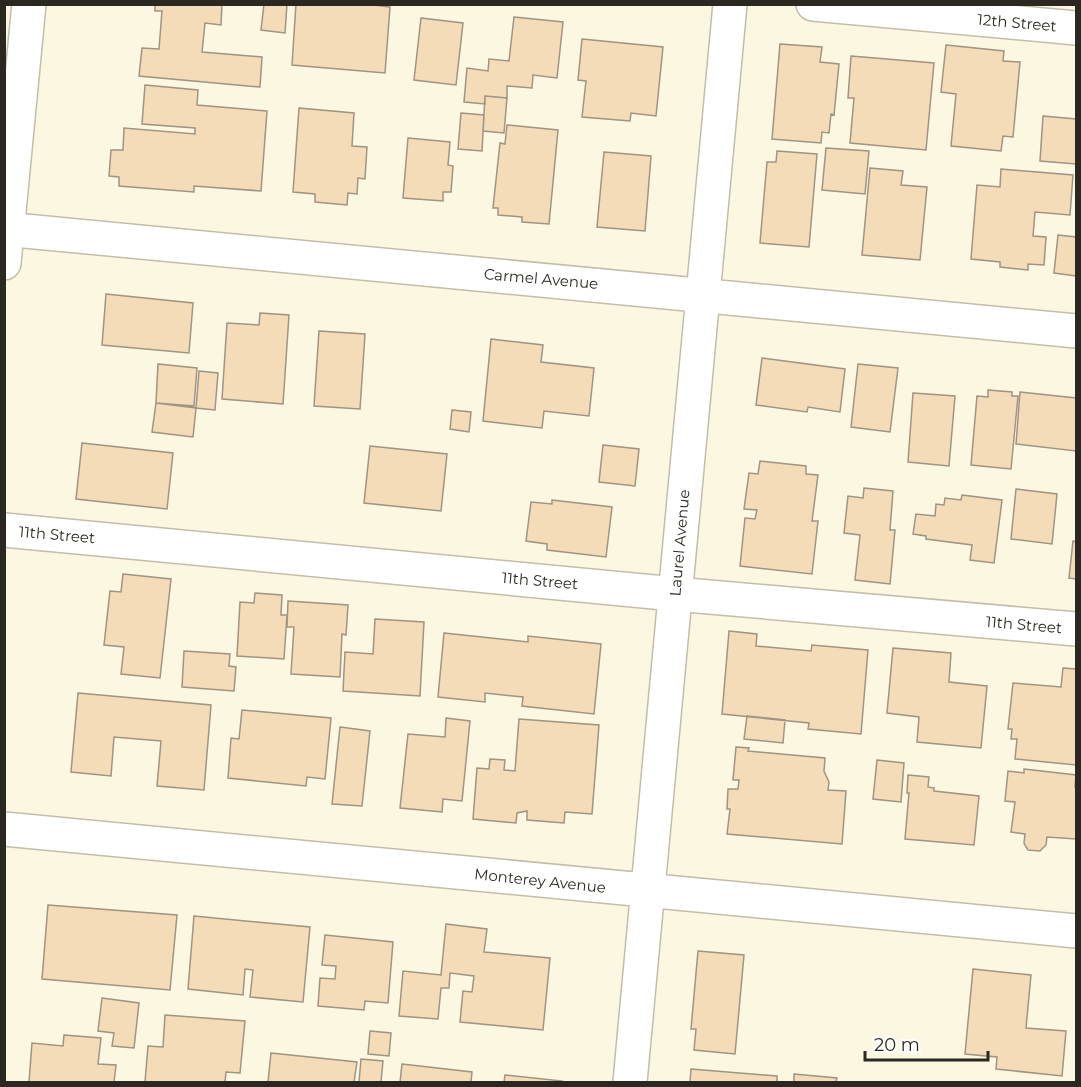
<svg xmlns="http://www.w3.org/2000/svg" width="1081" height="1087" font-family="Montserrat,sans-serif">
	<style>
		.building { fill: #f5dcb9; stroke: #a09482; stroke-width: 1.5 }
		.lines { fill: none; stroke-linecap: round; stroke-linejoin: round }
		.minor-casing { stroke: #c2beaa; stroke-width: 36 }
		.secondary-casing { stroke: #c2beaa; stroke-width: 36 }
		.minor { stroke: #fff; stroke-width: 33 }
		.secondary { stroke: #fff; stroke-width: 33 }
		.labels { text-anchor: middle; stroke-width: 4.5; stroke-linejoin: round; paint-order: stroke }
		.street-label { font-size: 15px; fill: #2a2820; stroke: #fff }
	</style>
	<rect width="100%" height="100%" fill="#fbf7e1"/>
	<path class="building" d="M155,4H222L221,25L205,23L202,52L262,57L260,87L139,76L142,48L159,49L162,11H155Z
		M264,4H287L285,33L261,30Z
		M296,4H365L390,7L385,73L292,65Z
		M514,17L563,22L557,78L533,75L532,88L507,86V98L485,96V104L464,102L467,68L488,71L489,59L509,61Z
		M421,18L463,23L456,85L414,80Z
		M582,39L663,47L656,116L631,113L630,121L582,117L586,81L578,80Z
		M780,44L822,47L820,62L839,64L834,115L831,114L829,133L822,132L821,143L772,139Z
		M946,45L1004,51L1003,61L1020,62L1013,137L1003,136L1001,151L951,146L956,94L941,92Z
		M851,56L934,63L926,150L850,143L854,98H848Z
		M145,85L198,90L197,105L267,111L261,191L194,186V192L119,186V177L109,176L111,150H123L124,128L195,134V128L142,124Z
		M485,96L507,98L504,133L483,131Z
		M299,108L354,113L352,146L367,147L365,179L358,178L357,194L348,193L347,205L315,202V194L293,192Z
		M461,113L484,115L482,151L458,149Z
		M1043,116L1076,119V164L1040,161Z
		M507,125L558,130L549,224L522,222V217L498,215V208H493L500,143L505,144Z
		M408,138L450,142L448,165L453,166L451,192H443V201L403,198Z
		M826,148L869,151L865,194L822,190Z
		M777,151L817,154L809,247L760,243L767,162H776Z
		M604,152L651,156L645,231L597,227Z
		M870,168L903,171L901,185L927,187L920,260L862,255Z
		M1001,169L1073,175L1070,215L1035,212L1033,236L1046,237L1044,265L1028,264V270L1000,267V262L971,259L977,185L1000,187Z
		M1058,235L1076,237V276L1054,273Z
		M106,294L193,303L189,353L102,345Z
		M260,313L289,315L283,404L222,399L227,323L259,325Z
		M319,331L365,334L360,409L314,406Z
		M491,339L543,345L541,362L594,368L589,416L544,411L542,428L483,421Z
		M762,358L845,369L840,412L808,407L807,412L756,405Z
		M158,364L197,368L194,406L156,403Z
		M858,364L898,368L890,432L851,427Z
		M199,371L218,373L215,410L196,408Z
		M988,390L1012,392V396H1018L1011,469L971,465L977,396L988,397Z
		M1020,392L1076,398V451L1016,444Z
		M913,393L955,396L949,466L908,462Z
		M156,403L196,408L193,437L152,432Z
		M452,410L471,412L469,432L450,429Z
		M82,443L173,453L167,509L76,499Z
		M603,445L639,449L635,486L599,482Z
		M370,446L447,454L441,511L364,503Z
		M760,461L806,466V474L818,475L812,521H818L812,574L740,566L745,518L755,519L757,510L744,509L749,473L758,474Z
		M864,488L893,491L890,530H895L890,584L855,580L860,535L844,533L848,496L863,498Z
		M1016,489L1057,494L1052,544L1011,539Z
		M962,495L1002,500L994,563L970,560L972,545L926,539V536L913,534L916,514L935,516L936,504L944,505L945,498L961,500Z
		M552,500L612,507L606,557L547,550V544L526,541L531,502L552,504Z
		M1073,541L1076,542V579L1069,578Z
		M123,574L171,579L160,678L121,674L124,647L104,645L110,591L121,592Z
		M255,593L282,595L281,615H287L284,659L237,656L240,602L254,603Z
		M288,601L348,605L346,635L342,634L340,677L291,674L294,627H287Z
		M375,619L424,622L420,696L343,691L345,652L373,654Z
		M729,631L757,634L756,646L811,651L812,645L868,650L861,734L808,729L809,723L722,714Z
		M444,633L528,642V636L601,644L594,714L522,706L523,697L485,693V702L438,697Z
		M893,648L951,653L949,682L987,686L981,748L917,742L919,717L887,713Z
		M184,651L230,654L229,666L236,667L234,691L182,687Z
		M1063,668L1076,669V765L1015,759L1017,739H1011L1012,729H1008L1013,683L1061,687Z
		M78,693L211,705L204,790L157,786L161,741L114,737L111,776L71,772Z
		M242,710L331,718L325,779L307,777L306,786L228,778L231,738L239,739Z
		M747,716L785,720L783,743L744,739Z
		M446,718L470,721L462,801L443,799L442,812L400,808L408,734L445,737Z
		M519,719L599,725L592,814L565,812L564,823L527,820V811L517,813L516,823L473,819L477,768L489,769L490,759L505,760L504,770L515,771Z
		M340,727L370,731L362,806L332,804Z
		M736,747L749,748L748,751L825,758L824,771L829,782L828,790L846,791L842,844L727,834L730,809H727L728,789H738L739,780H733Z
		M877,760L904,763L901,802L873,799Z
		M1024,769L1076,775L1075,787H1076V839L1047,837L1046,845L1040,851L1028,850L1024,843L1025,834L1011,832L1015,802L1005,801L1008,771L1024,773Z
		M908,775L929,777L928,787L934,788V791L979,796L974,845L905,839L909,793H907Z
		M48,905L177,915L170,990L42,979Z
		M194,916L310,927L303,1002L250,997L253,970L245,969L243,995L188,989Z
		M446,924L487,929L484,952L550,958L543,1030L460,1022L463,991L472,992L474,976L450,973L449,988H441L438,1019L399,1016L403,971L441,975Z
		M325,935L393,942L388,1003L365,1001L364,1010L318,1006L320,978L335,979L336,966L322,965Z
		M698,951L744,955L735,1054L694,1050L696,1029H691Z
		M973,969L1031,975L1026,1028L1066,1031L1062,1076L996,1069L997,1057L965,1054Z
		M102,998L139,1003L134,1048L112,1046L114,1033L98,1031Z
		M165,1015L245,1021L240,1073L226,1072L225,1082H145L148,1046L163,1047Z
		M370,1031L391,1033L389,1056L368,1054Z
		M64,1035L101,1038L98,1064L116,1065L114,1082H29L32,1043L63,1046Z
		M271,1053L357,1062L354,1082H268Z
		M361,1059L383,1061L381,1082H359Z
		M402,1064L472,1072L471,1082H400Z
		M691,1069L777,1076V1082H690Z
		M794,1074L837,1078L836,1082H794Z
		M505,1075L562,1081L561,1082H504Z"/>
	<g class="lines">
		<g class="minor-casing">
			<path id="minor" d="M813,4L1076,28
				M4,229L1076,331
				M4,530L675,594L1076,629
				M4,829L1076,931
				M630,1082L730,4"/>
		</g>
		<g class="secondary-casing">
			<path id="secondary" d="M4,263L29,4"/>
		</g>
		<use href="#minor" class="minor"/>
		<use href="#secondary" class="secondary"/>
	</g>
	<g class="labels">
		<g class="street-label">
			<text transform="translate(1017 23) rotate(5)" y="5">12th Street</text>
			<text transform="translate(541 279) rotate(5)" y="5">Carmel Avenue</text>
			<text transform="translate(57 535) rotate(5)" y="5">11th Street</text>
			<text transform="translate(680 543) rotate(-85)" y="5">Laurel Avenue</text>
			<text transform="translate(540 581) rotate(5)" y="5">11th Street</text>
			<text transform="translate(1024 625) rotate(5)" y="5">11th Street</text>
			<text transform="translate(540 881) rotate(6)" y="5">Monterey Avenue</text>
		</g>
	</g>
	<rect width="1081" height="1087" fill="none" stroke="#2a2820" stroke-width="12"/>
	<path d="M865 1051v9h123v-9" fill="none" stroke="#2a2820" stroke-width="3"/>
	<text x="874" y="1051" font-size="18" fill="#2a2820" stroke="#ffffff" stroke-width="4.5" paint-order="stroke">20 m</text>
</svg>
